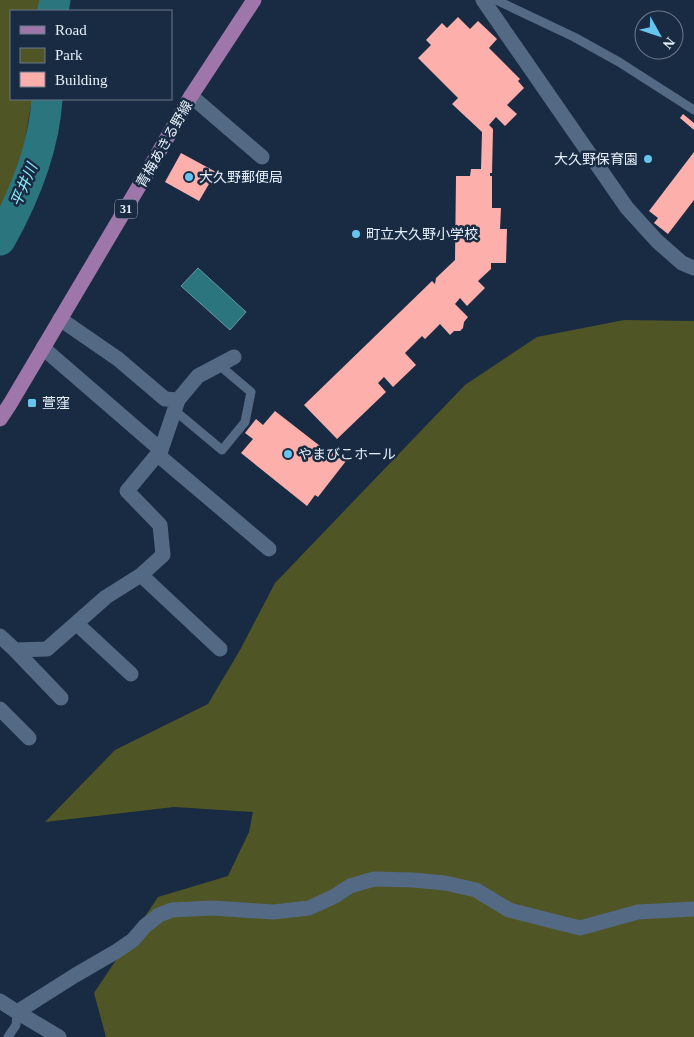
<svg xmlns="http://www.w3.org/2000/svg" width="694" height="1037" font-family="'Times New Roman','Noto Sans JP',serif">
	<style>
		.green { fill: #4f5525 }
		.water { fill: #2b757f; stroke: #639aa4 }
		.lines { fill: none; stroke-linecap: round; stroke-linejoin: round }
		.river { stroke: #2b757f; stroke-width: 31 }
		.building { fill: #fdafac }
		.service { stroke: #546983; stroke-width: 9 }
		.minor { stroke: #546983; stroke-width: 15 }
		.primary { stroke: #9f76aa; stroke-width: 15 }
		.poi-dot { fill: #66c4ef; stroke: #192b42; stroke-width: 2 }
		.labels { text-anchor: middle; stroke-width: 5; stroke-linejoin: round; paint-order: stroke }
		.shield { fill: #192b42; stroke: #a9b5c4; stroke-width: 1 }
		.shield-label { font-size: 12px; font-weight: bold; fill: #e7f0fc }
		.street-label { font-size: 14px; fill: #e7f0fc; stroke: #192b42 }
		.poi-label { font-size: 14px; fill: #e7f0fc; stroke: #192b42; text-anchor: start }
		.water-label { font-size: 15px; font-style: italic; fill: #87edfb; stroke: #192b42 }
	</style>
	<rect width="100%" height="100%" fill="#192b42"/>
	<path class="green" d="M0,0H50L48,11H11V99H32L24,146L0,218Z
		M624,320L694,321V1037H106L94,993L158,897L228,876L249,832L253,812L174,807L45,822L115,750L208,704L240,650L275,583L465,385L537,337Z"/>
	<path class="water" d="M198,268L246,312L230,330L181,286Z"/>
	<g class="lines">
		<path class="river" d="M53,11L55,0
			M0,240C24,197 44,149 47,99"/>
	</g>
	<path class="building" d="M458,17L470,29L478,21L497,39L489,48L520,79L518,81L524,88L507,105L517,114L505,126L496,117L489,125L493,129L492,173H490V176H492V208H501L500,229H507L506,263H491V269L478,281L485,288L467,306L460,298L455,304L468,317L464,322L463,328L460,331H454L450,335L440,324L425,339L422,336L405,353L416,365L393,387L384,377L378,383L386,392L337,439L304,405L432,281L435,284L436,278L455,260L456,176H470L471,169H481L482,132L452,104L458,98L418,58L431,45L426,40L442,23L447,28Z
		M683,114L694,123V130L680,118Z
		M694,152V200L668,234L654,223L658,218L649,211Z
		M181,153L216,172L199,201L165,182Z
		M275,411L329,453L331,450L346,461L318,497L315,495L307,506L241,453L253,439L245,433L256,419L263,425Z"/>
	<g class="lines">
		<path class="service" d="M496,0L574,37L619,62L694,110
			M174,410L222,450L245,422L251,392L219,365
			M8,1037L16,1025L17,1012"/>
		<path class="minor" d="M483,0L627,208L657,241L682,263L694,268
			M191,96L262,157
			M60,319L118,359L165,399L178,400
			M43,348L161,450
			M158,455L269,549
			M141,575L220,649
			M76,623L131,674
			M0,636L15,650L61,698
			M15,650L47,649L106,597L141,575L163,555L160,525L127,491L161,450L178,400L198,376L234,357
			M0,709L29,738
			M0,1001L17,1012L74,976L117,951L133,940L145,926L159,915L172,910L212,908L273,912L309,908L335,896L350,886L374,879L413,880L445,883L476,890L509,910L580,928L638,912L694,909
			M17,1012L59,1037"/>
		<path class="primary" d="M0,419L10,404L148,171L191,96L254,0"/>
	</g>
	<g class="poi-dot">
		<circle cx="648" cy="159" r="5"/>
		<circle cx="189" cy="177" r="5"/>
		<circle cx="356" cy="234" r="5"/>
		<rect x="27" y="398" width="10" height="10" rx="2.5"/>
		<circle cx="288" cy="454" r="5"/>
	</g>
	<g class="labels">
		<rect class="shield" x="115" y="199.5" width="22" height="19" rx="4"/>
		<g class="shield-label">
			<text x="126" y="213">31</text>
		</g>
		<g class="street-label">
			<text transform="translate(164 144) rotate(-60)" y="5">青梅あきる野線</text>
		</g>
		<g class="poi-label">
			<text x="638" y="164" text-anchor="end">大久野保育園</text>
			<text x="199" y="182">大久野郵便局</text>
			<text x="366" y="239">町立大久野小学校</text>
			<text x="42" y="408">萱窪</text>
			<text x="298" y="459">やまびこホール</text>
		</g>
		<g class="water-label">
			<text transform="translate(24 185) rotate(-67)" y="5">平井川</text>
		</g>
	</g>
	<rect x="10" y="10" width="162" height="90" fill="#192b42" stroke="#6b7a8c"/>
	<rect x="20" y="26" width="25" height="8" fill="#9f76aa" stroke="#6b7a8c"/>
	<text x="55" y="35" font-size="15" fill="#e7f0fc">Road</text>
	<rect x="20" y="48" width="25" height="15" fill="#4f5525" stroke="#6b7a8c"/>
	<text x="55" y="60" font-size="15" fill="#e7f0fc">Park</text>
	<rect x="20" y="72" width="25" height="15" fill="#fdafac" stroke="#6b7a8c"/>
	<text x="55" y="85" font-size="15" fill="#e7f0fc">Building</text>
	<g transform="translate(659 35) rotate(130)"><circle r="24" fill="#192b42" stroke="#6b7a8c"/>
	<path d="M0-4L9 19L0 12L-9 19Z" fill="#66c4ef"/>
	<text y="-8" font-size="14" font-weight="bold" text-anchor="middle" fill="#e7f0fc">N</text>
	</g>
</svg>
